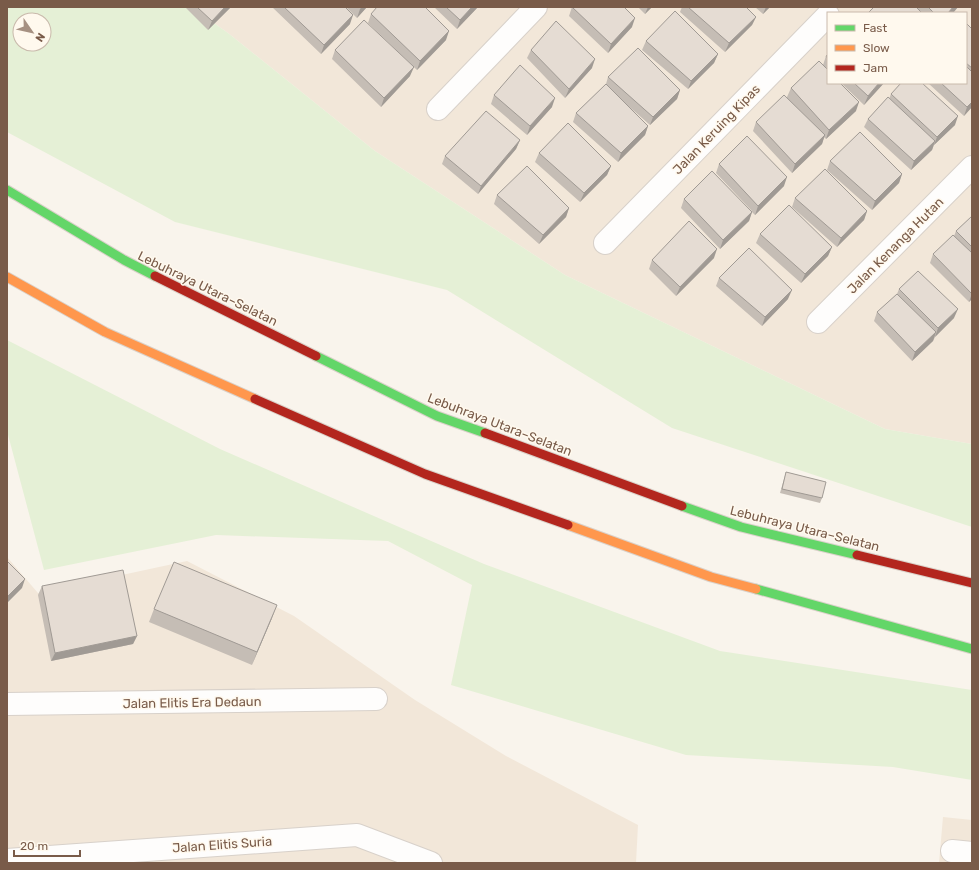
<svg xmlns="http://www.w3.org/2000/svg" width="979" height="870" font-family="Rubik,sans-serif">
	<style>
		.residential { fill: #f2e7d9; fill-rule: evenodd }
		.green { fill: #e5f0d6; fill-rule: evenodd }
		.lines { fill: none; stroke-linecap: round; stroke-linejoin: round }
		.street-casing { stroke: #d8d1ca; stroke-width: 24 }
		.fast-casing { stroke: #dad1c9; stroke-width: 11 }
		.slow-casing { stroke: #dad1c9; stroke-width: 11 }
		.jam-casing { stroke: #dad1c9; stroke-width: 11 }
		.street { stroke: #fefdfc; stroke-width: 22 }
		.fast { stroke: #63d668; stroke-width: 9 }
		.slow { stroke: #ff974d; stroke-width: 9 }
		.jam { stroke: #b3261e; stroke-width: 9 }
		.wall { fill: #c5bdb5 }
		.shaded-wall { fill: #a09a94 }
		.building { fill: #e5dcd3; stroke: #a09a94 }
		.labels { text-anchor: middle; stroke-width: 3; stroke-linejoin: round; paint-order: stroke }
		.street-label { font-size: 13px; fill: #795b49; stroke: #fff9ee }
	</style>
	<rect width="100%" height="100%" fill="#f9f4ec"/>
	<path class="residential" d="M191,7H972V444L885,429L565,275L375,151L228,33ZM828,13H966V83H828Z
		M7,557L38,593L187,561L294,616L415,700L506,756L638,825L636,863H7Z
		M943,817L972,820V863H939Z"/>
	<path class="green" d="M7,7H191L228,33L375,151L565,275L885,429L972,444V527L672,428L447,290L175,222L7,132ZM20,20H44V44H20Z
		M7,340L220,449L484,564L720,651L972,690V780L893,767L686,755L451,685L472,585L388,541L216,535L44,570L7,431Z"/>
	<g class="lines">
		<g class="street-casing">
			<path id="street" d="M438,109L536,7
				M605,243L828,15
				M818,322L972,167
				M7,704L376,699
				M952,851L972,853
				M7,860L357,835L431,863"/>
		</g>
		<g class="fast-casing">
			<path id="fast" d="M7,190L124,260L155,276
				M316,356L437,416L485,433
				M682,506L741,527L857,555
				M756,589L972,649"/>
		</g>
		<g class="slow-casing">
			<path id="slow" d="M7,277L105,332L255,399
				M568,525L711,577L756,589"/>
		</g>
		<g class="jam-casing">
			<path id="jam" d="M155,276L316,356
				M255,399L425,474L568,525
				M485,433L682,506
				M857,555L972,583"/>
		</g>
		<use href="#street" class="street"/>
		<use href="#fast" class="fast"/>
		<use href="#slow" class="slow"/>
		<use href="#jam" class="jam"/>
	</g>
	<path class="wall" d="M185,7H231L208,30Z
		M272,7H345L350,24L321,54Z
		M346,7H367L357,18Z
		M434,7H478L457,29Z
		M572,7L632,27L608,53L569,16Z
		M638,7H652L645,14Z
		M682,7H746L756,17L752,25L725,52L680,12Z
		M755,7H770L763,14Z
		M874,7H958L953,13H868Z
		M371,14L446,40L417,70L368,23Z
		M966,23L972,29V107L964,116L928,83H966Z
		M646,41L718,54L714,63L688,89L642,50Z
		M335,50L410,76L381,107L332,59Z
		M531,50L592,68L565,98L527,58Z
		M828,54V83L856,111L826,139L824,137L822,144L792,173L753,131L756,122L787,97L791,88L823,65L826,56Z
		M608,77L680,90L677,99L650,125L626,104L648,126L645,135L618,162L573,122L576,113L606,84Z
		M841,83H884L864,105Z
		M891,94L955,125L934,145L932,150L911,170L864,127L868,119L889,99Z
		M494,95L552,107L527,135L491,104Z
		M520,140L516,149L478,194L442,164L445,156Z
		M539,153L611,166L607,175L580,202L535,162Z
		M830,161L902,174L899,183L872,210L827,170Z
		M719,164L784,186L755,215L752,212L749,221L720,249L681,208L684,199L752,211L716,173Z
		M497,195L569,208L566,217L539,244L494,204Z
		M795,198L867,211L864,220L837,247L792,207Z
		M972,216V299L969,302L930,263L933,254L954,236L956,231Z
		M760,234L832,247L828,256L801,283L756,243Z
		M714,258L676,296L649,269L652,260Z
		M719,278L788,299L762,326L716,286Z
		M899,289L954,318L935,337L933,341L912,361L874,321L877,312L897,294Z
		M786,472L822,498L820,503L780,493Z
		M42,586L137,636L133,644L51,661L38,595Z
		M154,609L272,618L252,665L149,622Z"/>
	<path class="shaded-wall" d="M225,7H231L208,30L212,21Z
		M362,7H367L357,18L360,9Z
		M472,7H478L457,29L460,20Z
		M648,7H652L645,14Z
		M766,7H770L763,14Z
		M953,7H958L953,13H948Z
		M353,15L350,24L321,54L324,45Z
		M756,17L752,25L725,52L729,43Z
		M635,18L632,27L608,53L611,44Z
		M449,31L446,40L417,70L420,61Z
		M718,54L714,63L688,89L691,81Z
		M595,59L592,68L565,98L569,89Z
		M414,67L410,76L381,107L384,98Z
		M879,83H884L864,105L868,96Z
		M680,90L677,99L650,125L653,117Z
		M555,98L552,107L527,135L530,126Z
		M859,102L856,111L826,139L829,130Z
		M972,102V107L964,116L967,107Z
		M958,116L955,125L934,145L937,137Z
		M648,126L645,135L618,162L621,153Z
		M825,135L822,144L792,173L795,164Z
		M520,140L516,149L478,194L481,186Z
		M935,141L932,150L911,170L914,161Z
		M611,166L607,175L580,202L584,193Z
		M902,174L899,183L872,210L875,201Z
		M787,177L784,186L755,215L758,206Z
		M569,208L566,217L539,244L543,235Z
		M867,211L864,220L837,247L841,238Z
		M752,212L749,221L720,249L723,240Z
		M832,247L828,256L801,283L805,274Z
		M717,249L714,258L676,296L680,287Z
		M792,290L788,299L762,326L765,317Z
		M972,293V299L969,302Z
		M958,309L954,318L935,337L938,328Z
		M936,332L933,341L912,361L915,352Z
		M25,579L22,588L7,603V597Z
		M277,605L272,618L252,665L257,652Z
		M137,636L133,644L51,661L55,653Z"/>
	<path class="building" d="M197,7H225L212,21Z
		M284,7H345L353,15L324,45Z
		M377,7H425L449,31L420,61L371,14Z
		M446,7H472L460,20Z
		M572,7H624L635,18L611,44Z
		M688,7H746L756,17L729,43Z
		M874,7H916L922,13H868Z
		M928,7H953L948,13H934Z
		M675,11L718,54L691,81L646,41Z
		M364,20L414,67L384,98L335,50Z
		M556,21L595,59L569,89L531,50Z
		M966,23L972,29V68L966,63Z
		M638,48L680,90L653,117L608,77Z
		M828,54V59L826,56Z
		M819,61L828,70V83H840L859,102L829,130L791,88Z
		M520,65L555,98L530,126L494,95Z
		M966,66L972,72V102L967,107L941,83H966Z
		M854,83H879L868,96Z
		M901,83H922L958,116L937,137L891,94Z
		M606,84L648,126L621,153L576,113Z
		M784,95L825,135L795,164L756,122Z
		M888,97L935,141L914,161L868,119Z
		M486,111L520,140L481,186L445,156Z
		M568,123L611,166L584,193L539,153Z
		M860,132L902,174L875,201L830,161Z
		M747,136L787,177L758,206L719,164Z
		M527,166L569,208L543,235L497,195Z
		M825,169L867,211L841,238L795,198Z
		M712,171L752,212L723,240L684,199Z
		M789,205L832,247L805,274L760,234Z
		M972,216V247L956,231Z
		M689,221L717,249L680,287L652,260Z
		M953,235L972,253V294L933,254Z
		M749,248L792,290L765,317L719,278Z
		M918,271L958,309L938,328L899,289Z
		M897,294L936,332L915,352L877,312Z
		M786,472L826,482L822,498L782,489Z
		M7,561L25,579L7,597Z
		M174,562L277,605L257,652L154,609Z
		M123,570L137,636L55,653L42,586Z"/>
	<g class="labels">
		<g class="street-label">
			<text transform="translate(716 129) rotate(-46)" y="5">Jalan Keruing Kipas</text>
			<text transform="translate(895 245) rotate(-45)" y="5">Jalan Kenanga Hutan</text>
			<text transform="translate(208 288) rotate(26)" y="5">Lebuhraya Utara–Selatan</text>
			<text transform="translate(500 424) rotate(21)" y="5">Lebuhraya Utara–Selatan</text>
			<text transform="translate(805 528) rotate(14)" y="5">Lebuhraya Utara–Selatan</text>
			<text transform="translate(192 702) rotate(-1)" y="5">Jalan Elitis Era Dedaun</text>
			<text transform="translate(222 844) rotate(-4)" y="5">Jalan Elitis Suria</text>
		</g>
	</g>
	<rect width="979" height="870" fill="none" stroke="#795b49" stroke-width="16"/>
	<rect x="827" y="12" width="140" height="72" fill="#fff9ee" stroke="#c9baac"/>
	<rect x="835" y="25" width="20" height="6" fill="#63d668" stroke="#c9baac"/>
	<text x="863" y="32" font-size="12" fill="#795b49">Fast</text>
	<rect x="835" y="45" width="20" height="6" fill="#ff974d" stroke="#c9baac"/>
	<text x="863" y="52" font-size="12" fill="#795b49">Slow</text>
	<rect x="835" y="65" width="20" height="6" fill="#b3261e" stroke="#c9baac"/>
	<text x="863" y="72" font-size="12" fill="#795b49">Jam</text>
	<g transform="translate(32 32) rotate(124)"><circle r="19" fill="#fff9ee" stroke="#c9baac"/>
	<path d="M0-3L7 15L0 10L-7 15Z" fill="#a69182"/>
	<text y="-6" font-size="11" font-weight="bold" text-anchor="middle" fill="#795b49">N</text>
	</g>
	<path d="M14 850v6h66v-6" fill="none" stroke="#795b49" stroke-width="2"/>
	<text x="20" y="850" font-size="12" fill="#795b49" stroke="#fff9ee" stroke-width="3" paint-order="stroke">20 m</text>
</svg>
